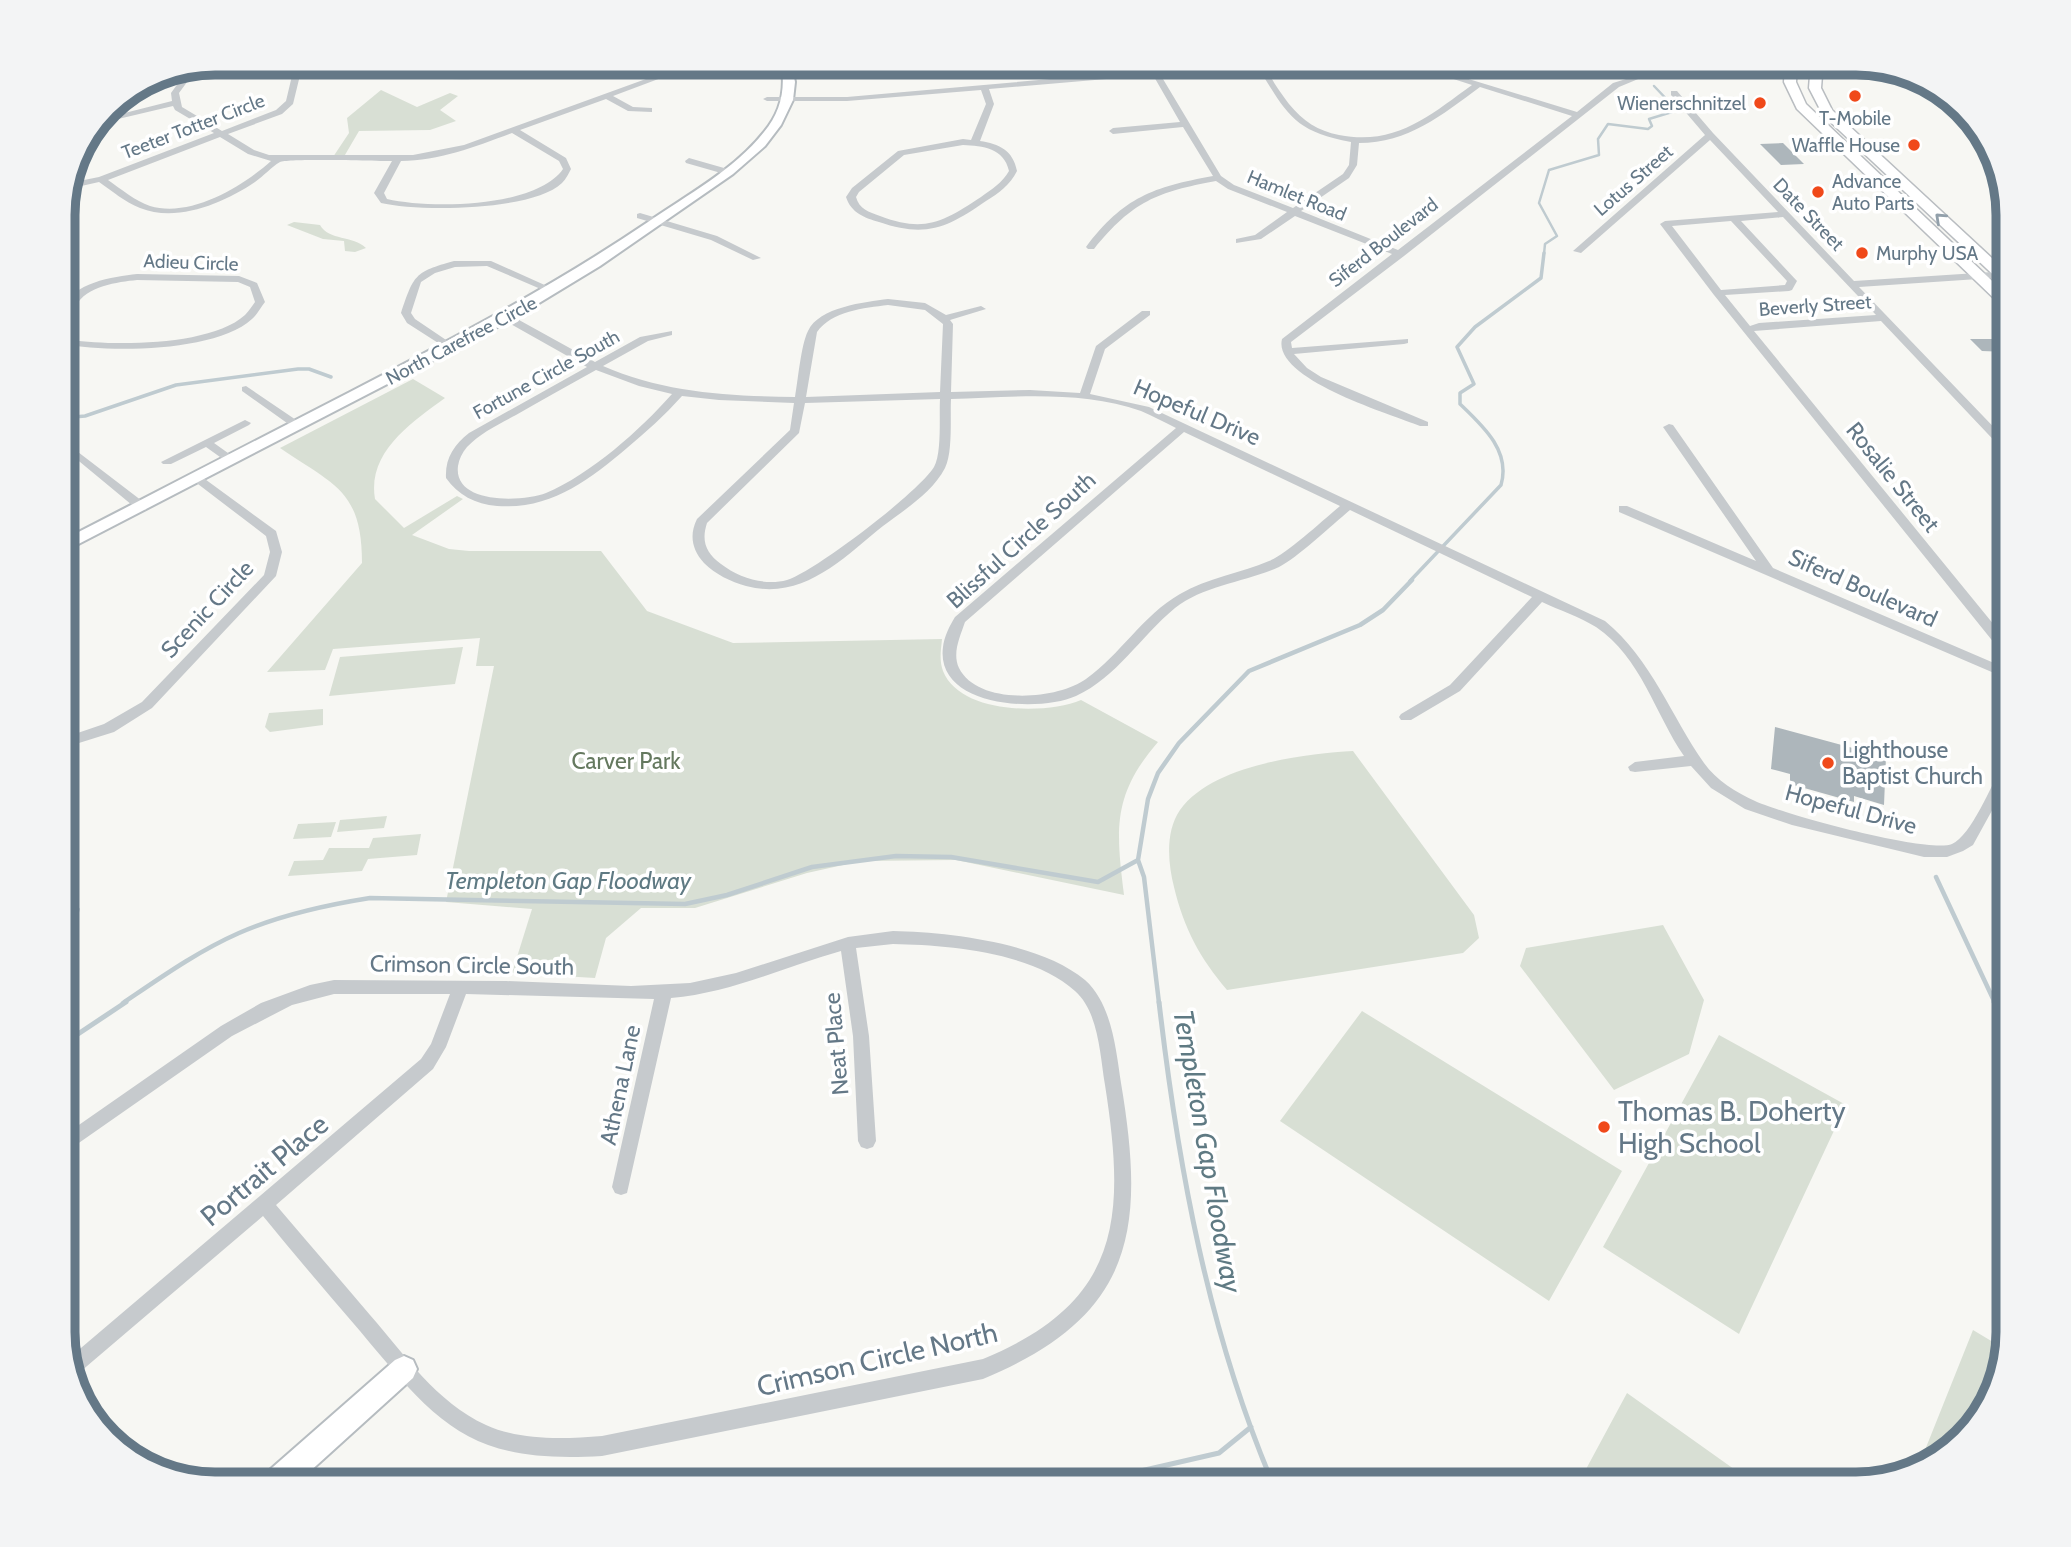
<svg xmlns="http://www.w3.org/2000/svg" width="2071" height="1547" font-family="Cabin,sans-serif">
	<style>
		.green { fill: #d8dfd4 }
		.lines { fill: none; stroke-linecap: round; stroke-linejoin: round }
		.stream-far3 { stroke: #bfcbd0; stroke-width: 2.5 }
		.stream-far2 { stroke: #bfcbd0; stroke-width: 3.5 }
		.stream-far1 { stroke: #bfcbd0; stroke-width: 4.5 }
		.stream { stroke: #bfcbd0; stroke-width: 5 }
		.building { fill: #adb6bb }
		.secondary-casing { stroke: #b6bcc0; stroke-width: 4 }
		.primary-casing { stroke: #b9bdc1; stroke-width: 3 }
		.street { fill: #c6cacd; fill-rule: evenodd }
		.secondary { fill: #fff; fill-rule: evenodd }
		.primary { fill: #fff; fill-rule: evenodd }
		.oneway { stroke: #92a0ab }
		.poi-dot { fill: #f0491a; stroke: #fff; stroke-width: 2.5 }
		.labels { text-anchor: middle; stroke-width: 7; stroke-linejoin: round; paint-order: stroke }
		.far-poi-label { font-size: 19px; fill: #647887; stroke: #fff; text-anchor: end }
		.far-street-label { font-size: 19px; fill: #647887; stroke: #fff }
		.street-label { font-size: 23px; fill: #647887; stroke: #fff }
		.poi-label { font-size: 23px; fill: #647887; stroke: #fff; text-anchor: start }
		.park-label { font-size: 23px; fill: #65795f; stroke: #fff }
		.water-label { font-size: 24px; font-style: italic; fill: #5f7a83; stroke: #fff }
		.near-poi-label { font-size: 28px; fill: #647887; stroke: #fff; text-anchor: start }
		.near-water-label { font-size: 28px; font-style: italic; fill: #5f7a83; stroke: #fff }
		.near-street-label { font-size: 28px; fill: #647887; stroke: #fff }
		.rim { fill: none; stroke: #647887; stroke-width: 9 }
	</style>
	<rect width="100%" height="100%" fill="#f7f7f3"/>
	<path class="green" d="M381,90L417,107L450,93L458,96L440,110L456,121L430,130L359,131L342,160H331L349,133L347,118Z
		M294,222L320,225C329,241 353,235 366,248L355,252L345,251L344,241L323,239L287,225Z
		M413,379L445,398C412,422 367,452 375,499L404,528L457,496L463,499L412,535L449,549L469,551H601L647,611L733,643L942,639C941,650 939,660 943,671C960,714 1045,715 1081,700L1158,742C1112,795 1116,830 1124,895L956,860L861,861L807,873L695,908H641L606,938L595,978L512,973L532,909L446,902L494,666H476L480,638L333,649L325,670L267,672L362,563C362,490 334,485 280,448Z
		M463,647L455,684L329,696L340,657Z
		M323,709V725L270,732L265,727L269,713Z
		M1353,751L1474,915L1479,938L1463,953L1227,990C1200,958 1184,929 1174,887C1168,863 1165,832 1180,810C1212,765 1303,754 1353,751Z
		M387,816L384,828L337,832L340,820Z
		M336,822L331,837L293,839L298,824Z
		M421,834L417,855L368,859L362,871L288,876L294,861L323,860L329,848H369L373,838Z
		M1663,925L1704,1000L1689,1054L1614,1090L1520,966L1526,948Z
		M1362,1011L1622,1171L1549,1301L1280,1121Z
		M1719,1035L1846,1105L1739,1334L1603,1247Z
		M1973,1330L2003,1348L1976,1425L1923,1468L1917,1470Z
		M1627,1393L1755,1484H1578Z"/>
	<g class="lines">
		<path class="stream-far3" d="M1544,254L1545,244L1557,236L1539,203L1549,170L1599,155L1598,139L1608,124L1648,129L1652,126L1649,119L1672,112L1674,107L1654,86"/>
		<path class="stream-far2" d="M63,418L85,416L176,385L298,369H309L331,377
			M1410,581L1501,485C1511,451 1483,426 1460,404V393L1474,384L1457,347L1475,327L1541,278L1544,253"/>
		<path class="stream-far1" d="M1936,877L1995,1003
			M123,1003C160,978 198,951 239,933C280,915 326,905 370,898L685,904L727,895L812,867L896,856L951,857L1098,882L1138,860
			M1159,1003L1144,877L1138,860L1148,799L1158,773L1179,743L1249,671L1360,625L1383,610L1412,580"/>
		<path class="stream" d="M1159,1002C1178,1166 1208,1331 1273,1484
			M1994,1002L2008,1031
			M63,1044L126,1002
			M1084,1484L1219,1453L1251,1427"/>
	</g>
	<path class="building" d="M1498,63H1546L1529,75L1497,66Z
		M1783,143L1804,164L1781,165L1760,144Z
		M1970,339H2008V352L1982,351Z
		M1775,727L1886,757L1884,805L1854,796V802L1790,784V774L1771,769Z"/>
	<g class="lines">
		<g class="secondary-casing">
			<path id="secondary" d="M781,63H791L795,82L793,100L781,125L765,146L733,174L600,266L511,320L63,552V540C159,491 254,441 350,392C452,339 552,287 648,222C687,195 734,170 764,132C781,112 786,88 781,63Z
				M404,1356L413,1360L417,1369L413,1378L296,1484H261L265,1474L395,1360Z"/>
		</g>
		<g class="primary-casing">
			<path id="primary" d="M1785,63H1797L1796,82L1806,104L2008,296V309L2003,307L1797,109L1784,82Z
				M1811,63H1823L1821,88L1832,110L2008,273V285L2003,284L1823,115L1809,88Z"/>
		</g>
		<path class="street" d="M295,63H303L293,104L282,114L228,134L254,150L269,155H413L464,145L690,63H701L613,96L633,107L652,108V112L628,111L606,99L520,130L566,158L571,169C569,173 566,179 562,183C533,211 419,212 381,203L374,193L392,161C376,161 288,158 280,162C271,167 264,176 255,182C224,203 177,223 140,208C125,202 112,191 99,182L68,189L69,183L99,177L214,133L175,110L173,106L97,124L101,119L172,101L171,93L189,68L198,67L179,93L182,107L222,131L276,110L286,101ZM512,133L559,161L563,169C536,208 430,209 387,199L384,193L401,161C439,161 477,146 512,133ZM220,137L248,154L271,161C242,187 191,218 150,206C135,201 121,189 108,180Z
			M415,63H423L428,70C469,83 490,63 527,63C498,81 454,83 422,74Z
			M1233,63H1265C1268,76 1281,93 1289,104C1303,121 1318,131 1339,135C1396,146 1429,116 1472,85L1404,63H1416L1577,112L1613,83L1639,75L1643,77L1619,87L1404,256L1291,342L1292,348L1408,339V343L1404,344L1294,354L1307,368L1321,377L1428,422V426H1420C1390,414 1272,379 1282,339L1392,254L1295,216L1261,239L1236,243V239L1255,235L1287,212L1228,189L1216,181C1157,192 1133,201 1094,249H1088L1086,247C1124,197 1153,187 1213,176L1183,127L1113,134L1109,131L1113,128L1180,122L1153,75L989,89L994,104L980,141C999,144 1013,150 1017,171C1010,185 999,193 986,201C947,228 926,238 879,222C865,218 851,213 846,197L852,188L898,151L963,139L971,140L986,104L981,90L847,101H767L763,99L767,97H847ZM1257,66C1287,113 1292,131 1351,142L1349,165L1343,174L1293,208L1234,185L1221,176L1160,74ZM1480,87L1572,116L1398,250L1301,211L1349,178L1357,165L1359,143C1408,143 1442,115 1480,87ZM963,145C983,146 1004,148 1009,171C1002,183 992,189 981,197C943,222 925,233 880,216C869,212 859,209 856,197L859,192L904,155Z
			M1367,63H1375L1370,68L1366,66Z
			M1677,63H1688L1681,65Z
			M1671,91H1677L1713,133L1854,281L2008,271V277L1859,287L2008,442V452L2004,451L1881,321L1754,331L2008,642V656L2003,654L1714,295L1660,224L1665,221L1778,212L1710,140L1581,253L1573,251L1705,135L1671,95ZM1783,217L1876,315L1759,323L1750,326L1725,295L1789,291L1792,290L1797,281L1741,221ZM1731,221L1787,281L1785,285L1721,290L1672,226Z
			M689,158L731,170L732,172L728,175L686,163L685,161Z
			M640,213L717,236L761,258L753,260L711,240L637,218V214Z
			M454,261H491L558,291L550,293L487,266L455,267L435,273L421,282L411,313L415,319L455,346L454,348H446L407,323L401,313C414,275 414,272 454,261Z
			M137,274L239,276L257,283L265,302C261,307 257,315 252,319C216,352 109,353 63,344C63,334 61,321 64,310C71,282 113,277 137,274ZM137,280L238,282L250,287L255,302C252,306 249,311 245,315C211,346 115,346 71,340C72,329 71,316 76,306C86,286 118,282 137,280Z
			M888,299L925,303L946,315L981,306L986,309L950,320L953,324L951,392L1030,390L1080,393L1096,346L1142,311H1150V315L1105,349L1090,394L1149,407L1605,621C1652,660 1671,716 1704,763C1716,780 1737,793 1755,801C1783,814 1928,854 1952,844C1971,836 1992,784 2003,764L2008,763V781L2000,795L2008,799V810L1995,805L1973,845L1963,851L1947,857H1924L1792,825L1745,809L1711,788L1691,766L1635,772L1630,771L1628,767L1635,762L1684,756C1655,714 1641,657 1596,627C1580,617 1559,610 1542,602L1460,691L1411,720H1401L1399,717L1401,714L1450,685L1532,597L1350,510C1332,525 1297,558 1279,567C1246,582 1204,585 1175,608C1141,636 1116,678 1076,696C1038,713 935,707 943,647C944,637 950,625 955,617L1176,428C1164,422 1153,416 1141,411C1082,390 1012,397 951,399C950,417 953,452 945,468C932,493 904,510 883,526C842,559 803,601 746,586C731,582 715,574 704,563C692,550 689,535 697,519L790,430L794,403L719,400L682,396C665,415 646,432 627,448C588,481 550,510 497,506C475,504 458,495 446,478C445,458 454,445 469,433L587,367L502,319V315H510L595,362L640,337L672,331V335L648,341L603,366C664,393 730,396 795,397C798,380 801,345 808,331C819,307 865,302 888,299ZM888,305L925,310L943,324L940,392L806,397L817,332C832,311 864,308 888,305ZM596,370L639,386L672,394C640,430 591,474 546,493C523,502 453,505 458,466C459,459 462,453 467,447C480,433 499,424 516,415C542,400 569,385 596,370ZM940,399C939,416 942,453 934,467C919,492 814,572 787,580C765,586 739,578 721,564C706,553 701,541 707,523L799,433L805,403ZM1184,432L1340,506C1323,520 1287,554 1269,561C1241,573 1207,578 1180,594C1143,615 1120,655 1086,679C1057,700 978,706 959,668C952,653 960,637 965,622Z
			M246,386L302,424V428H294L242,391V387Z
			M245,420L251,423L249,425L214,443L235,458V462H227L206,447L171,464H163L161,462Z
			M1669,424L1673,425L1773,568L2008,669V679L1619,512V506H1627L1756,561L1663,427Z
			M78,452L146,504V510H138L74,457V453Z
			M198,474L276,531L282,552L276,576L152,708L114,732L63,748V738L104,724L142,702L264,575L270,552L266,536L194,481V475Z
			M67,509L73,513L63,518V510Z
			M63,887L68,889L80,909L71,941L68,946L63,947Z
			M893,931C949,932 1041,943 1085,980C1112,1004 1116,1050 1121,1083C1146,1232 1134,1316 983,1379L602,1456C470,1464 439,1426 360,1331C327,1293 295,1255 263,1216L73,1378L68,1359L421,1059L431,1044L450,994H334L292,1005L232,1036L63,1154V1136L221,1026L261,1003L310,985L334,980L506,981L631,986L690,983L736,973L848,937ZM893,944C948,945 1032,952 1075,991C1099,1012 1100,1056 1105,1085C1126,1219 1121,1302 983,1359L602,1436C564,1439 521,1441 486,1425C436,1402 405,1355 370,1315C339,1278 307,1242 276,1205L433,1069L446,1047L466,994L654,999L612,1187L615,1193L621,1195L627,1193L671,998C730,993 784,967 841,951L853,1036L858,1141L861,1147L867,1149L873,1147L876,1141L869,1036L856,948Z"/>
		<use href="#secondary" class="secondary"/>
		<use href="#primary" class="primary"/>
	</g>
	<defs><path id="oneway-chevron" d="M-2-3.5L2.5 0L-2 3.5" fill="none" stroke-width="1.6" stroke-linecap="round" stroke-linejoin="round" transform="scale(1.75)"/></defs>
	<use class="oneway" href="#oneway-chevron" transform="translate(1940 218) rotate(-137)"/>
	<g class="poi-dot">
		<circle cx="1855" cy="96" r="7"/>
		<circle cx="1760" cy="103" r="7"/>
		<circle cx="1914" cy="145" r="7"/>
		<circle cx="1818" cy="192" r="7"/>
		<circle cx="1862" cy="253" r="7"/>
		<circle cx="1828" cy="763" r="7"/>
		<circle cx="1604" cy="1127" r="7"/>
	</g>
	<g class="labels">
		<g class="far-poi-label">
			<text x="1746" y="110">Wienerschnitzel</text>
			<text x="1855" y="125" text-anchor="middle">T-Mobile</text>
			<text x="1900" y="152">Waffle House</text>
			<text x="1832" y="188" text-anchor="start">Advance<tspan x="1832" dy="22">Auto Parts</tspan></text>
			<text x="1876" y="260" text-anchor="start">Murphy USA</text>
		</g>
		<g class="far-street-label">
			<text transform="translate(193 126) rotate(-21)" y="7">Teeter Totter Circle</text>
			<text transform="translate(1633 180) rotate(-41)" y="7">Lotus Street</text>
			<text transform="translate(1297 195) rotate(22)" y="7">Hamlet Road</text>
			<text transform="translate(1809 214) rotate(46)" y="7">Date Street</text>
			<text transform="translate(1383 242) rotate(-38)" y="7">Siferd Boulevard</text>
			<text transform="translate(191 262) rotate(2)" y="7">Adieu Circle</text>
			<text transform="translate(1815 305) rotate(-4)" y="7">Beverly Street</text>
			<text transform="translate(461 340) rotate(-28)" y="7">North Carefree Circle</text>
			<text transform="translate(546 374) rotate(-29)" y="7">Fortune Circle South</text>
		</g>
		<g class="street-label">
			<text transform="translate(1197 412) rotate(23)" y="8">Hopeful Drive</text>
			<text transform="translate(1893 477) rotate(51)" y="8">Rosalie Street</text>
			<text transform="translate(1021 540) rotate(-42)" y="8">Blissful Circle South</text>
			<text transform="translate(1863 588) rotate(24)" y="8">Siferd Boulevard</text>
			<text transform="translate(207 609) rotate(-47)" y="8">Scenic Circle</text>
			<text transform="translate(1851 809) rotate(15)" y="8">Hopeful Drive</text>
			<text transform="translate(472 965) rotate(1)" y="8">Crimson Circle South</text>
			<text transform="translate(836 1044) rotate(-95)" y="8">Neat Place</text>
			<text transform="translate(620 1085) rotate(-78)" y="8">Athena Lane</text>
		</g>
		<g class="poi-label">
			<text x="1842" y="758">Lighthouse<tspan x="1842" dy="26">Baptist Church</tspan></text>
		</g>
		<g class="park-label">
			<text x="626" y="769">Carver Park</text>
		</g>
		<g class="water-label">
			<text x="568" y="889">Templeton Gap Floodway</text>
		</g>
		<g class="near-poi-label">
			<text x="1618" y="1121">Thomas B. Doherty<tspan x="1618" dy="32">High School</tspan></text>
		</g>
		<g class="near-water-label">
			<text transform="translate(1208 1151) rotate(80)" y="10">Templeton Gap Floodway</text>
		</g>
		<g class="near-street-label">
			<text transform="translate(264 1170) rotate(-40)" y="10">Portrait Place</text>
			<text transform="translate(877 1359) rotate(-13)" y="10">Crimson Circle North</text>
		</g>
	</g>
	<path d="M0 0H2071V1547H0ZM215 75H1856A140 140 0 0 1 1996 215V1332A140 140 0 0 1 1856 1472H215A140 140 0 0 1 75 1332V215A140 140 0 0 1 215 75Z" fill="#f3f4f5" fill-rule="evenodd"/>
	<path class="rim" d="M215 75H1856A140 140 0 0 1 1996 215V1332A140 140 0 0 1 1856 1472H215A140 140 0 0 1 75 1332V215A140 140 0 0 1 215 75Z"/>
</svg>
